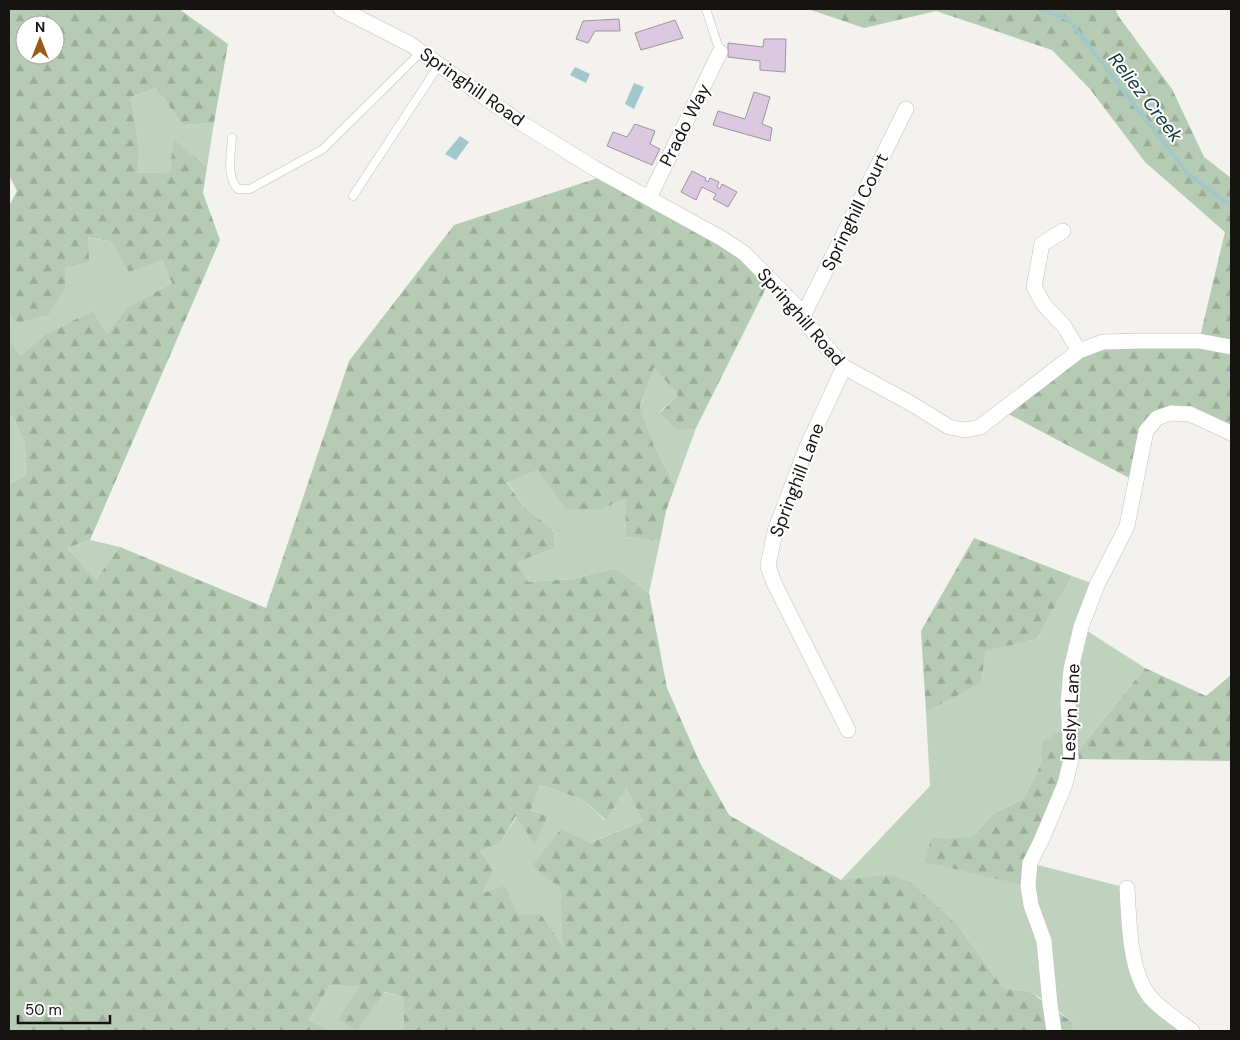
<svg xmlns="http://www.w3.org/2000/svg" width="1240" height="1040" font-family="'DM Sans',sans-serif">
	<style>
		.grass { fill: #bed2bd }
		.forest { fill: url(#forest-firs); fill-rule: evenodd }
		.water { fill: #a2c8cb }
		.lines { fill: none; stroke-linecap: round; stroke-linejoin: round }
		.stream { stroke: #a2c8cb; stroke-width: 4 }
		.building { fill: #ddc8e1; stroke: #99979a }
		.service-casing { stroke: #c3c1bd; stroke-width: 9 }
		.minor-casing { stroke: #c3c1bd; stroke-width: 16 }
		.service { stroke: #fff; stroke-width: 8 }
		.minor { stroke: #fff; stroke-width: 15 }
		.labels { text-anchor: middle; stroke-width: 4; stroke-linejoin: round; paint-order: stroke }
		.street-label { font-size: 18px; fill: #151413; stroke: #fff }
		.water-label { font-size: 19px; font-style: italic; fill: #11373a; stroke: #fff }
	</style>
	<defs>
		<pattern id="forest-firs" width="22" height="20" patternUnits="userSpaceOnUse" patternTransform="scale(1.25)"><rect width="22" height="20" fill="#b5cbb4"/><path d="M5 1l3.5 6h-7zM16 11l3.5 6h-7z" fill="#9bad9a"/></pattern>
	</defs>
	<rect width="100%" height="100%" fill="#f3f2ee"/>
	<path class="grass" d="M156,88L183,125L214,123L207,167L173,140L170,172L136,173L139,148L131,97Z
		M87,237L112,242L162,260L172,283L126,308L107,334L93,311L47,333L21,355L9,338V316L17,323L65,288V268Z
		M654,366L678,395L660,412L678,431L696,428L675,486L654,446L640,408Z
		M9,414L13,417L25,444L26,475L9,484Z
		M538,470L602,509L625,499L626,537L660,541L649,593L615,568L573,579L528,582L515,562L556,548L552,529L523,506L507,481Z
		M90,540L120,547L96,579L67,548Z
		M1072,576L1097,585L1081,627L1145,668L1071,759L1042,742L1040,766L1023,799L994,813L972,837L931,838L985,874L1028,886L1030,863L1127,888L1142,983L1192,1031H1073L1072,1022L1050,1004L1030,992L1003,988L959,927L841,880L930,786L926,712L981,683L986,651L1037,639Z
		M540,785L582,799L605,820L626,788L643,821L533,866L560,888L564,947L518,915L480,894L494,870L480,851L500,843L517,816L535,844L548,815L531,811Z
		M330,985L360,987L404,997V1030L401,1031H332L309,1020Z"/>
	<path class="forest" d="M9,9H179L228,44L214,123L183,125L156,88L131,97L139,148L137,173L170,172L173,139L207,167L203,193L220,240L90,540L67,548L96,579L120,547L266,608L349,361L454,225L613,173L721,238L770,280L696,428L678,431L660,413L678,395L654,367L640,407L654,446L675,486L666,511L660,541L626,537L625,499L602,509H566L538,470L507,482L523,506L552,529L556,548L516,562L528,582L573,579L615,568L649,593L667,688L701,765L729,815L841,880L892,875L913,884L959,927L1003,988L1030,992L1072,1022L1073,1031H401L404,1029V997L384,992L357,1031L338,1019L360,987L330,985L309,1020L332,1031H9V484L26,475L25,444L13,417L9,414V338L21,355L47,333L93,311L107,334L126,308L172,283L162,260L129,272L112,242L88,237L89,261L65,268V288L49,314L17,323L9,316V206L17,191L9,175ZM25,25H55V55H25ZM540,785L582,799L606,820L626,788L643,821L590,843L561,829L532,866L560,888L563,947L541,915H518L505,886L481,894L494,870L480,851L500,843L516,816L535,845L548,815L531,811Z
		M808,9H1115L1119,17L1172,89L1204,157L1231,178V433L1190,414L1157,418L1135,481L1001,410L1079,351L1199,341L1225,232L1145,162L1090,89L1052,50L936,11L864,28Z
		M974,538L1072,576L1037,639L986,651L981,683L926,712L921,631Z
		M1145,668L1206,696L1231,675V761L1071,759L1028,886L925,862L931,838L972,837L994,813L1023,799L1040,766L1042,742L1070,725L1072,758Z"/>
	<path class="water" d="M575,67L590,74L586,83L570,75Z
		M634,83L644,87L634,109L625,104Z
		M460,136L469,142L456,160L445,154Z"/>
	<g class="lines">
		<path class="stream" d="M1039,9L1068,19L1188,174L1231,206
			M1231,297V312"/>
	</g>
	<path class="building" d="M619,19L620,31H595L588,43L576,39L583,21Z
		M675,20L683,38L641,50L635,33Z
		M764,39H786L785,72L760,70V61L728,57V43L763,47Z
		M754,92L770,97L762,124L772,128L770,141L713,125L718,111L745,119Z
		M635,124L655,131L650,144L660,149L652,165L607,146L613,132L627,137Z
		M692,171L706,178L705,180L708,182L710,178L719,182L717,187L720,189L722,184L737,192L728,207L713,199L716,194L702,187L696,200L681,192Z"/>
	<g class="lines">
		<g class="service-casing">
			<path id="service" d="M706,9L720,52
				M232,138C231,154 226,177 238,189H250L323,149L421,52
				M353,196L439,65"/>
		</g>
		<g class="minor-casing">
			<path id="minor" d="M341,9L410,44L518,121L594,168L721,238L744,253L804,314L807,324L844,367L912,404L949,427L965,430L980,427L1079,351L1103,342L1140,341H1199L1231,347
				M649,198L720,52
				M1063,231L1042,244L1034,287L1044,305L1064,326L1079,351
				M804,314L906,109
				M844,367L806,449L775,531L768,566L774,583L848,730
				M1127,888C1129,920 1129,971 1150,997C1159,1008 1180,1022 1192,1031
				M1054,1031L1050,1004L1044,941L1031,905L1028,886L1030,863L1041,841L1065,784L1071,759L1068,703L1071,669L1081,627L1097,585L1127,526L1146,431L1157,418L1171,413L1190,414L1231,433"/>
		</g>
		<use href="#service" class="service"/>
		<use href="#minor" class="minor"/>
	</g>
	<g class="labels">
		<g class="street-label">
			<text transform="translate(472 87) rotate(35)" y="6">Springhill Road</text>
			<text transform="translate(685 125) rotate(-63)" y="6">Prado Way</text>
			<text transform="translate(855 212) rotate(-64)" y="6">Springhill Court</text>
			<text transform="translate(801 317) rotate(49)" y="6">Springhill Road</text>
			<text transform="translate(797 480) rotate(-69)" y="6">Springhill Lane</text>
			<text transform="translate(1071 712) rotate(-87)" y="6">Leslyn Lane</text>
		</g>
		<g class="water-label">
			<text transform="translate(1146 97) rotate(52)" y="7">Reliez Creek</text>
		</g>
	</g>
	<rect width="1240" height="1040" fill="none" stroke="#151413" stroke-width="20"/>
	<g transform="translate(40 40)"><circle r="24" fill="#ffffff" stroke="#a1a1a1"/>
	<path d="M0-4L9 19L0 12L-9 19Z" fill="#965a1b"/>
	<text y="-8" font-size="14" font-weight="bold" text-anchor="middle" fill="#151413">N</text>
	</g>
	<path d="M18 1015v8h92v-8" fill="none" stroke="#151413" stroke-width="2.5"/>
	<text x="25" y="1015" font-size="15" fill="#151413" stroke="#ffffff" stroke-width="4" paint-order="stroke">50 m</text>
</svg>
